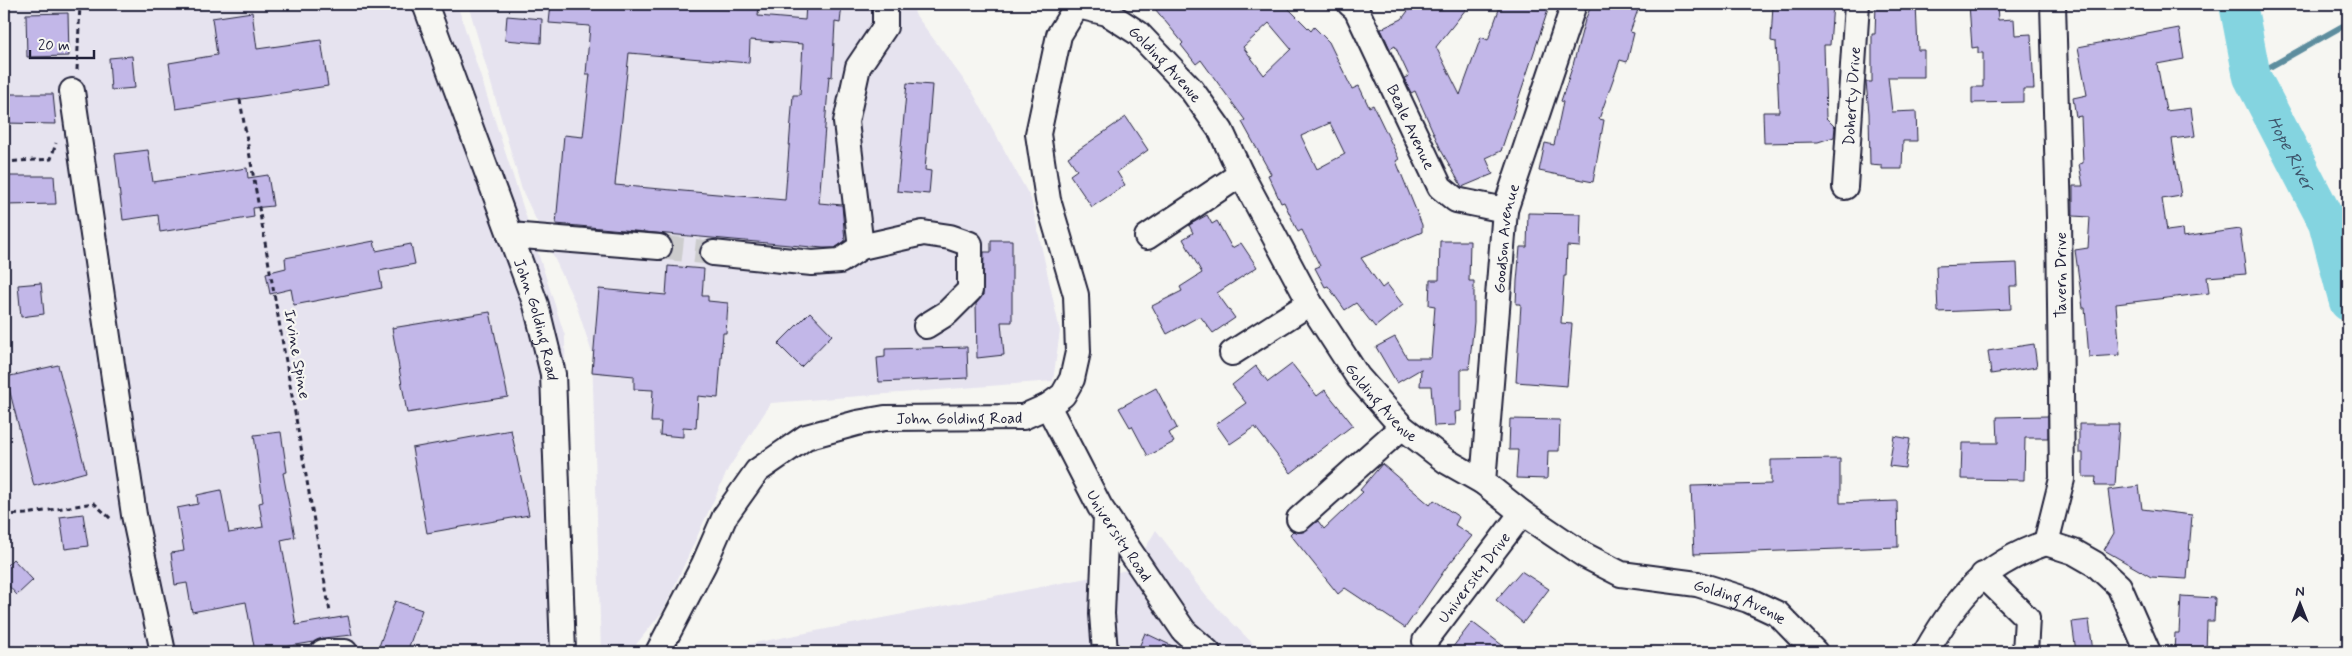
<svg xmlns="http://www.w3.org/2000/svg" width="2352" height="656" font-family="Mynerve,sans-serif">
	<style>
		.built { fill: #e6e3ef }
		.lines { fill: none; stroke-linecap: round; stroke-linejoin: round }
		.stream { stroke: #5d8d9e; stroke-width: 6 }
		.river { stroke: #84d4e0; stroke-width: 38 }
		.building { fill: #c2b7e8; stroke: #22223b; fill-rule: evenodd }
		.minor-tunnel { stroke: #cccccd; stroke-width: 24; stroke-dasharray: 24 12; stroke-linecap: butt }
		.minor-casing { stroke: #22223b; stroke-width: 28 }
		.path { stroke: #22223b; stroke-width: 3; stroke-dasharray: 5 4; stroke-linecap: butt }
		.minor { stroke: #f6f6f2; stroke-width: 24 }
		.labels { text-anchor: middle; stroke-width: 4.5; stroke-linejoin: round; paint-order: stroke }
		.street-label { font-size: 16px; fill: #22223b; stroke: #f6f6f2 }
		.water-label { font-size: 18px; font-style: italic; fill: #3f576d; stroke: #f6f6f2 }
	</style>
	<rect width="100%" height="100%" fill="#f6f6f2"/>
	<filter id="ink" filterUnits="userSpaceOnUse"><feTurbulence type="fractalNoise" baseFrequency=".02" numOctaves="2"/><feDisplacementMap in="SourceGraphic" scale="10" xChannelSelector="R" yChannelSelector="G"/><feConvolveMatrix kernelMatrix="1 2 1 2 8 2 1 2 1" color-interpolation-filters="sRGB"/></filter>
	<g filter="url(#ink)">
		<path class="built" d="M4,4H457L565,336L568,652H4Z
			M468,4H913L915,14L972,91L1031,199L1060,331L1053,381L771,403L728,469L663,611L630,652H601L592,353L576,304L522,190Z
			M1156,530L1206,596L1261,652H709L1133,569Z"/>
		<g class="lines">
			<path class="stream" d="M2252,77L2348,23"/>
			<path class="river" id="s1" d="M2238,4L2252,77L2327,222L2348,302"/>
		</g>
		<path class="building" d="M551,4H759L758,16L805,20L806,4H842L840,23L835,22L832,77L829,76L819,203L842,205L845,241L835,248H823L556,224L564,135L583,137L590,74H586L590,26L549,23ZM750,40L803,44L800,95H793L785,200L615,185L629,53L749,63Z
			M1151,4H1284L1311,31L1314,27L1329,42L1352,89L1359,86L1369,107L1373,105L1399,159L1396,161L1422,225V232L1361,258L1382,288L1387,284L1403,305L1375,327L1356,303L1345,310L1328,286L1325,287L1315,268L1320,266L1302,230L1298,232L1284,202L1281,203L1268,175L1271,174L1242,122L1245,120L1201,60L1196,64L1181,45L1183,43ZM1269,23L1291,49L1264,75L1243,47ZM1330,123L1345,154L1317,169L1301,136Z
			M1413,4H1470L1436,47L1460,95L1481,37L1488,40L1501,4H1550L1501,151L1486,158L1493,174L1462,187L1442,152L1415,91L1411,93L1404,78L1409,76L1395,46L1390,49L1381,29L1402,19Z
			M1592,4H1640L1630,32L1634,33L1627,62L1620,60L1599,119L1604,120L1593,182L1539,171L1545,143L1554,145L1563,102L1561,101L1573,65L1585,20Z
			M1773,4H1833L1830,45H1824L1826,118L1835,127L1834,137L1818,142L1764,143L1763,112H1779L1776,42L1771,41Z
			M1876,4H1916L1918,50H1924V77H1888L1892,112L1916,111L1917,141H1903L1902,169H1882V166L1870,165L1869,113L1866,82H1872V34H1875Z
			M1969,4H1997L1998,20L2014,19L2015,35L2031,34L2034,89H2023V102L1972,103V87H1983V53H1978V47L1972,48Z
			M252,12L257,49L321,40L328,86L176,109L169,63L217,55L212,18Z
			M68,13L69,56L27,57L26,14Z
			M507,16L542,19L541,43L505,40Z
			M2179,28L2184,59L2157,64L2166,111L2191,108L2195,136L2172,139L2181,196L2162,199L2167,231L2182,229L2183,237L2240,229L2246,274L2207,277L2209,293L2116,304L2120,355L2089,357L2085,308H2083L2075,250L2088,248L2090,217L2073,216V186H2083L2079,164L2083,163L2081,116L2076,117L2073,98L2087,95L2078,47Z
			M132,56L135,88L111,90L109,58Z
			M907,83L932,85L925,170L931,171L929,194L897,191Z
			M4,94H53L56,124L4,123Z
			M1126,117L1148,150L1117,172L1125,185L1092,207L1070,175L1077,170L1068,157Z
			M148,150L153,182L247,168L248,178L268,175L273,206L253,208L254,217L160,232L158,215L123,220L115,154Z
			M4,176H54L56,204L4,205Z
			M1528,213L1581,214L1580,247L1567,246L1566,276H1564L1561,323L1572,324L1567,386L1516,382L1521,304H1516L1517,281L1520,247H1527Z
			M1207,215L1212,224L1217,221L1232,248L1241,243L1257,267L1217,293L1235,318L1213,333L1200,316L1167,334L1152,306L1182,291L1180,287L1202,273L1183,239L1193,233L1189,225Z
			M991,240H1012V322H1001L1004,355L977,358L976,304L983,295L984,252H991Z
			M374,241L376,251L411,244L415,264L379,271L382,288L294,305L291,289L270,294L266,273L286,268L285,258Z
			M1440,241H1470L1469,281H1474V322L1469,369H1461V411L1455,412L1456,425L1434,426L1431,386H1420L1421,369L1397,383L1376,347L1395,337L1407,358H1431L1435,306L1429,305L1430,280H1439Z
			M2017,263L2018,286H2010L2011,309L1938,312L1936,266Z
			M668,266L704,269L702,296H708V301L728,303L726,333H723L718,398L698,396L696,428L683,427V437L660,435L661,422H651L653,390L634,389V376L592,372L599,289L666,295Z
			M41,283L44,314L21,317L18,285Z
			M490,312L508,397L407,413L392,328Z
			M810,312L832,335L801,367L778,344Z
			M2034,344L2037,367L1991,374L1988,351Z
			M967,347L968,378L879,382L877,358L885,357V349Z
			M1292,364L1317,396L1325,390L1353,425L1291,473L1255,427L1230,444L1216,424L1246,403L1232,385L1256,366L1268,382Z
			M58,365L86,472L34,486L6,377Z
			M1156,388L1177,428L1169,433L1174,442L1148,456L1132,426L1130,427L1119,408Z
			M2048,416V438H2025L2024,480L1961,479L1962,443H1998L1997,417Z
			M1510,419L1560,420L1559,451H1548L1547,479L1516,478L1518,450H1509Z
			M2079,424H2119L2115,486H2095L2096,477H2083V453H2079Z
			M511,430L529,515L427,533L412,448Z
			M281,432L287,472L283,473L295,537L281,540L296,625L348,616L352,635L323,638L314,642L255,652L246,602L192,612L187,583L175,585L171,553L184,551L177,508L198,504L197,495L221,490L229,533L263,527L259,503L263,502L254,435Z
			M1894,436L1910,439L1905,468L1889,466Z
			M1840,459V503L1897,501L1898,547L1694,554L1691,486L1771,484V460Z
			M1382,464L1430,505L1434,500L1459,517L1455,525L1472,536L1446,568L1405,628L1345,588L1338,594L1290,534L1293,531L1302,532L1318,521L1324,529L1363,492L1360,490Z
			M2139,486L2142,509L2192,515L2187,579L2151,577L2104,550L2114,533L2108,490Z
			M83,514L88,546L65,549L60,517Z
			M13,559L33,580L17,595L4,581V568Z
			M1521,571L1549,589L1523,623L1496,600Z
			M2181,596L2215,598L2214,621H2207L2206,652H2174L2175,633H2179Z
			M395,601L422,610L407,652H377Z
			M2089,620L2093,652H2076L2072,622Z
			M1472,622L1511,652H1449Z
			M1145,633L1185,652H1137Z"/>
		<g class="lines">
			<path class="minor-tunnel" d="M659,247L713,253"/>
			<g class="minor-casing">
				<g id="minor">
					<path id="s2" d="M425,4L536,305L553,374L563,652"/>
					<path id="s3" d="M1350,4L1356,9L1440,187L1456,200L1505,210"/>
					<path id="s4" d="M1078,6L1107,13L1138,33L1191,89L1221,131L1241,174L1310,303L1358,377L1402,427L1446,461L1483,482L1522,513L1584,555L1621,574L1697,584L1748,600L1778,614L1815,652"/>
					<path d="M72,91L134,515L163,652"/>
					<path id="s5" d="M1845,187L1857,4"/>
					<path d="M510,235L659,247"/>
					<path d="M1147,237L1241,174"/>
					<path d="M861,247L846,122L858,67L885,27V4"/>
					<path d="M713,253L812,263L840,261L861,247L923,233L950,237L970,244V290L947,313L926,326"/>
					<path d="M1232,353L1310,303"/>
					<path id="s6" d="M1048,406L1100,507L1184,631L1208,652"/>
					<path id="s7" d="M1483,482L1505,210L1574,4"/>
					<path d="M1299,519L1402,427"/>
					<path d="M2046,543L2062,479L2059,218L2053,4"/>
					<path d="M2046,543L2074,552L2095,564L2119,586L2148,652"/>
					<path d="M1983,575L2027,618L2025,652"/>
					<path id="s8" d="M1425,641L1522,513"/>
					<path d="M323,652H345"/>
					<path id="s9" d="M658,652L704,564L725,516L757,471L806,437L857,423L885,418L1023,417L1048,406L1063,395L1072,379L1078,352L1076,295L1048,200L1038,134L1059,35L1078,4"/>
					<path d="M1105,652L1102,614L1106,516"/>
					<path d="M1926,652C1957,597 1984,564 2046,543"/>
				</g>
			</g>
			<path class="path" d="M77,70L80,4
				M240,100L330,612
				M4,162L51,159L56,143
				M4,515L26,514L94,503L111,519"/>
			<use href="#minor" class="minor"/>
		</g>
	</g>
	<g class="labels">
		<g class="street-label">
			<text dy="6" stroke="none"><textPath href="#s4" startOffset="108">Golding Avenue</textPath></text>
			<text dy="6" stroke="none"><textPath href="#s5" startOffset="91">Doherty Drive</textPath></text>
			<text dy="6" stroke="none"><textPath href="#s3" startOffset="138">Beale Avenue</textPath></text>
			<text dy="6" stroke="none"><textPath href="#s7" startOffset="245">Goodson Avenue</textPath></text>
			<text transform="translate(2060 275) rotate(-90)" y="6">Tavern Drive</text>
			<text dy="6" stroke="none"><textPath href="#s2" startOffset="335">John Golding Road</textPath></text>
			<text transform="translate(298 354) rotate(80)" y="6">Irvine Spine</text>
			<text dy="6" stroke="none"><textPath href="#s4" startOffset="512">Golding Avenue</textPath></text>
			<text dy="6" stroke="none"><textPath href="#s9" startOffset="422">John Golding Road</textPath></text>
			<text dy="6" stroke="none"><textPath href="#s6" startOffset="148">University Road</textPath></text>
			<text dy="6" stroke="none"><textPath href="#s8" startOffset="80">University Drive</textPath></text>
			<text dy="6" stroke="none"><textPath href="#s4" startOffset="932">Golding Avenue</textPath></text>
		</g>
		<g class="water-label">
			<text dy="6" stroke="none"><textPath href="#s1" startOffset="160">Hope River</textPath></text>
		</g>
	</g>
	<rect width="2352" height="656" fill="none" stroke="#f6f6f2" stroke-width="20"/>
	<rect x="10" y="10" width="2332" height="636" fill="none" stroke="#22223b" stroke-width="2" filter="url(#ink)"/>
	<g transform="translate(2300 604)" stroke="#f6f6f2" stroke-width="4" paint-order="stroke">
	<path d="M0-4L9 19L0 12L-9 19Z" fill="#22223b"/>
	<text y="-8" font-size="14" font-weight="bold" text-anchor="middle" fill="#22223b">N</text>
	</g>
	<path d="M30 50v8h64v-8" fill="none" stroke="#22223b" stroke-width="2.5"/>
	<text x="38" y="50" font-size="15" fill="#22223b" stroke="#f6f6f2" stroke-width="4" paint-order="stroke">20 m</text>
</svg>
